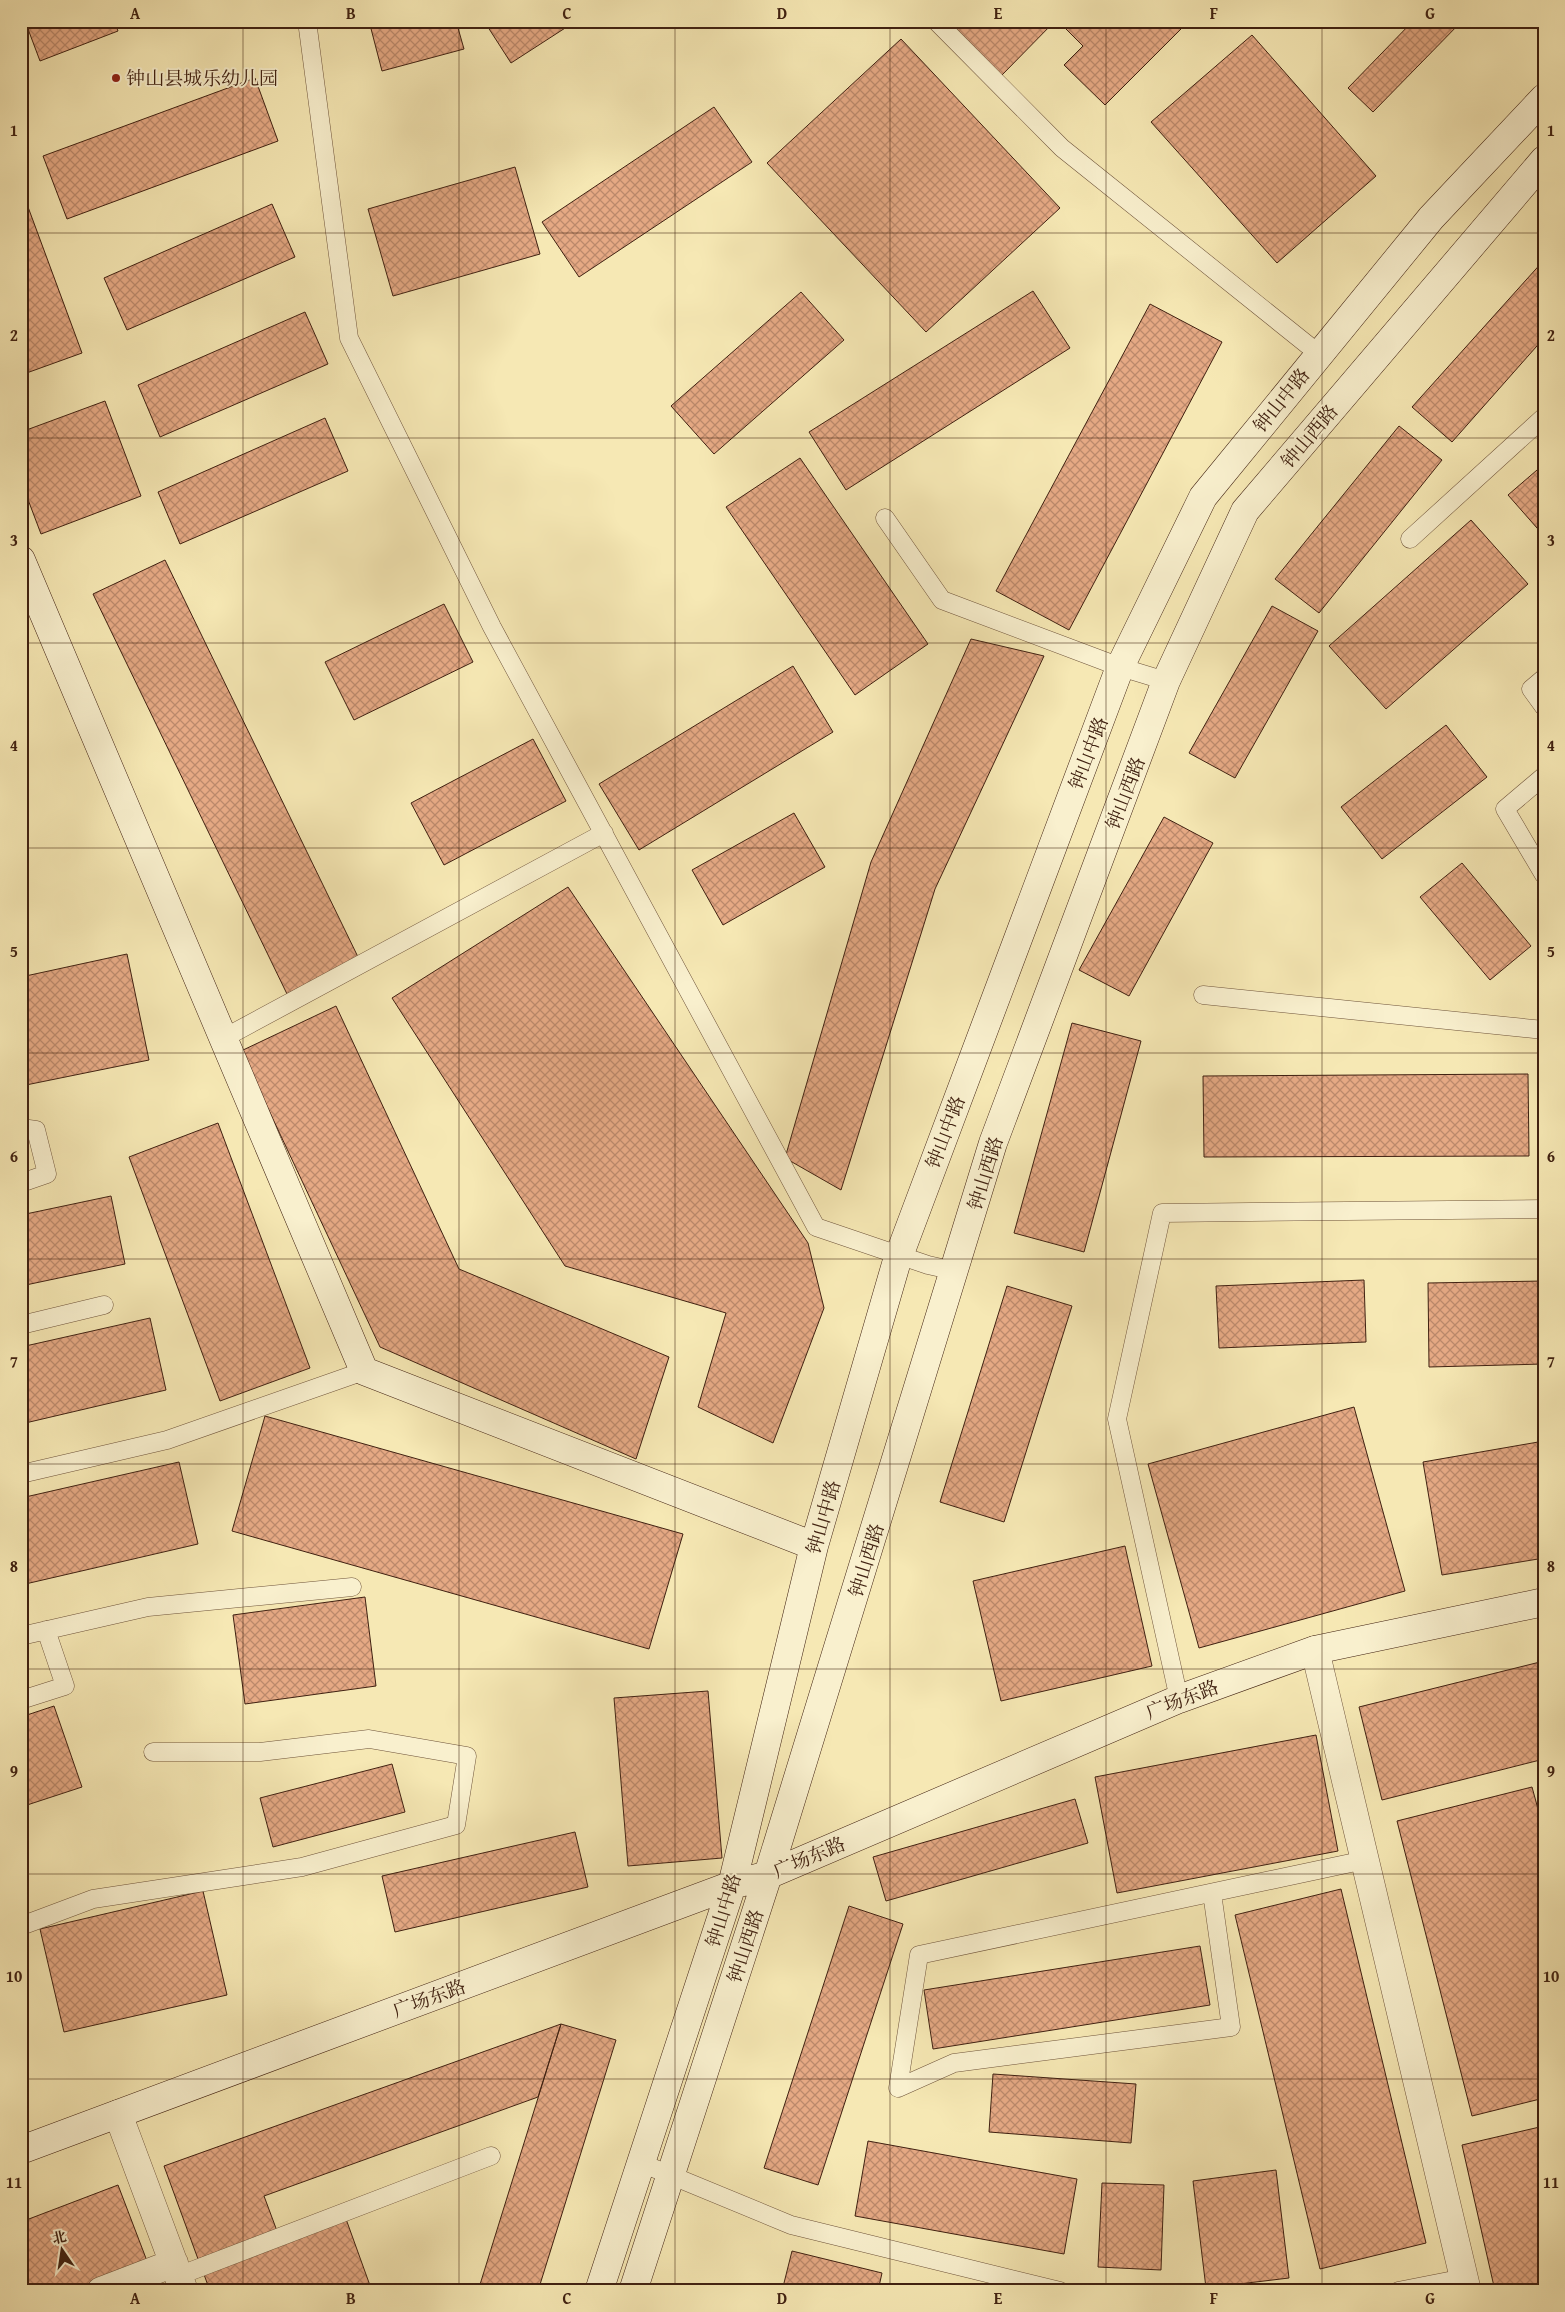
<svg xmlns="http://www.w3.org/2000/svg" width="1565" height="2312" font-family="'Gentium Book Plus','Noto Serif SC',serif">
	<style>
		.building { fill: url(#building-cross-hatch); stroke: #402111 }
		.lines { fill: none; stroke-linecap: round; stroke-linejoin: round }
		.lane-casing { stroke: #6e533a; stroke-width: 19 }
		.street-casing { stroke: #6e533a; stroke-width: 29 }
		.secondary-casing { stroke: #402111; stroke-width: 29 }
		.lane { stroke: #f9f0ce; stroke-width: 18 }
		.street { stroke: #f9f0ce; stroke-width: 28 }
		.secondary { stroke: #f9f0ce; stroke-width: 28 }
		.grid { fill: none; stroke: #402111; stroke-width: 1; stroke-opacity: 0.55 }
		.poi-dot { fill: #8f2418; stroke: #f9f0ce; stroke-width: 2 }
		.labels { text-anchor: middle; stroke-width: 4; stroke-linejoin: round; paint-order: stroke }
		.poi-label { font-size: 19px; fill: #402111; stroke: #f9f0ce; text-anchor: start }
		.street-label { font-size: 19px; fill: #402111; stroke: #f9f0ce }
		.neatline { fill: none; stroke: #402111; stroke-width: 2 }
		.grid-label { font-size: 16px; text-anchor: middle; font-weight: bold; fill: #402111 }
	</style>
	<defs>
		<pattern id="building-cross-hatch" width="8" height="8" patternUnits="userSpaceOnUse" patternTransform="scale(1.25)"><rect width="8" height="8" fill="#e5a984"/><path d="M0 0l8 8M0 8l8-8" fill="none" stroke="#bb896b"/></pattern>
	</defs>
	<rect width="100%" height="100%" fill="#f6e8b4"/>
	<filter id="stains"><feTurbulence type="fractalNoise" baseFrequency=".004" numOctaves="4"/><feColorMatrix values="0 0 0 0 .2 0 0 0 0 .09 0 0 0 0 .02 0 0 0 .5 -.17"/></filter>
	<radialGradient id="worn" r=".72"><stop offset=".6" stop-color="#630" stop-opacity="0"/><stop offset="1" stop-color="#630" stop-opacity=".3"/></radialGradient>
	<path class="building" d="M25,21H114L118,31L40,61Z
		M369,21H456L464,49L382,71Z
		M484,21H576L511,63Z
		M957,21H1055L1002,75L952,26Z
		M1058,21H1189L1105,105L1064,65L1083,46Z
		M1413,21H1462L1373,112L1348,88Z
		M1252,35L1376,176L1277,263L1151,122Z
		M901,39L1060,208L926,332L767,163Z
		M255,78L278,141L67,219L43,156Z
		M714,107L752,162L579,277L542,222Z
		M515,167L540,254L393,296L368,209Z
		M21,188L82,353L21,375Z
		M272,204L295,257L127,330L104,278Z
		M1544,260V338L1452,442L1412,407Z
		M1033,291L1070,348L846,490L809,432Z
		M801,292L844,340L714,454L671,406Z
		M1150,304L1222,342L1069,630L996,591Z
		M305,312L328,364L160,437L138,385Z
		M105,401L141,496L41,534L21,481V432Z
		M325,418L348,471L180,544L158,492Z
		M1399,426L1442,460L1319,613L1275,579Z
		M800,458L928,644L855,695L726,507Z
		M1544,464V536L1508,495Z
		M1471,520L1528,584L1386,709L1329,646Z
		M165,560L359,959L287,994L93,594Z
		M444,604L473,662L354,720L325,662Z
		M1272,606L1318,631L1235,778L1189,753Z
		M971,639L1044,656L935,889L841,1190L785,1158L871,862Z
		M793,666L833,732L639,850L599,784Z
		M1446,725L1487,777L1382,859L1341,807Z
		M533,739L566,801L444,865L411,803Z
		M794,813L825,867L723,925L692,870Z
		M1164,817L1213,843L1129,996L1079,970Z
		M1462,863L1531,946L1490,980L1420,897Z
		M568,887L808,1243L824,1308L773,1443L698,1407L726,1313L565,1266L392,998Z
		M127,954L149,1060L21,1086V977Z
		M336,1006L459,1269L669,1357L636,1459L380,1347L241,1051Z
		M1072,1023L1141,1041L1084,1252L1014,1233Z
		M1528,1074L1529,1156L1204,1157L1203,1076Z
		M218,1123L310,1368L220,1401L129,1157Z
		M111,1196L125,1264L21,1286V1215Z
		M1364,1280L1366,1342L1219,1348L1216,1286Z
		M1544,1281V1364L1429,1367L1428,1283Z
		M1007,1286L1072,1306L1004,1522L940,1502Z
		M150,1318L166,1390L21,1424V1347Z
		M1354,1407L1405,1591L1199,1648L1148,1464Z
		M265,1416L683,1534L649,1649L232,1531Z
		M1544,1441V1558L1442,1575L1423,1462Z
		M179,1462L198,1544L21,1585V1498Z
		M1125,1546L1152,1666L1001,1701L973,1581Z
		M365,1597L376,1686L245,1704L233,1615Z
		M1544,1661V1759L1382,1800L1359,1707Z
		M708,1691L722,1858L628,1866L614,1698Z
		M54,1706L82,1787L21,1807V1717Z
		M1316,1735L1338,1851L1117,1893L1095,1777Z
		M392,1764L405,1812L273,1847L260,1798Z
		M1532,1787L1544,1831V2098L1472,2116L1397,1821Z
		M1075,1799L1088,1843L886,1901L873,1857Z
		M575,1832L588,1887L395,1932L382,1876Z
		M1341,1889L1426,2243L1320,2269L1235,1915Z
		M203,1891L227,1995L64,2032L40,1929Z
		M849,1906L903,1924L818,2185L764,2168Z
		M1200,1946L1210,2005L933,2049L924,1990Z
		M561,2024L616,2040L538,2291H478Z
		M561,2024L538,2097L264,2196L277,2231L198,2259L164,2166Z
		M993,2074L1136,2084L1131,2143L989,2132Z
		M1544,2126V2291H1495L1462,2145Z
		M868,2141L1077,2179L1064,2254L855,2216Z
		M1276,2170L1289,2278L1206,2288L1193,2181Z
		M1102,2183L1164,2185L1161,2270L1098,2267Z
		M118,2185L147,2261L70,2291H21V2222Z
		M346,2219L372,2291H210L202,2269Z
		M792,2251L882,2273L878,2291H782Z"/>
	<g class="lines">
		<g class="lane-casing">
			<path id="lane" d="M307,21L349,338L492,627L816,1227L928,1265L955,1271
				M936,21L1062,148L1319,354
				M885,518L942,600L1120,667L1166,681
				M1410,539L1544,417
				M1544,678L1531,689L1544,707
				M1544,776L1505,809L1544,875
				M1203,995L1544,1030
				M224,1038L604,833
				M21,1128L36,1130L47,1174L21,1183
				M21,1325L104,1305
				M21,1474L167,1440L364,1371
				M21,1636L148,1607L352,1587
				M1179,1699L1117,1419L1162,1213L1544,1209
				M21,1700L65,1686L46,1630
				M1212,1893L1231,2027L954,2063L898,2088L919,1955L1365,1860
				M21,1926L93,1899L302,1867L456,1825L467,1756L369,1739L260,1752H153
				M641,2163L791,2225L1060,2291
				M178,2276L491,2156
				M1398,2291L1464,2278"/>
		</g>
		<g class="street-casing">
			<path id="street" d="M1315,1650L1467,2291
				M118,2114L184,2291
				M101,2291L174,2263"/>
		</g>
		<g class="secondary-casing">
			<path id="secondary" d="M21,560L364,1371L814,1546
				M21,2150L732,1885L768,1875L1179,1699L1315,1650L1544,1602
				M599,2291L732,1885L814,1546L896,1264L1120,667L1203,497L1431,218L1544,98
				M633,2291L768,1875L993,1143L1166,681L1245,511L1544,160"/>
		</g>
		<use href="#lane" class="lane"/>
		<use href="#street" class="street"/>
		<use href="#secondary" class="secondary"/>
	</g>
	<path class="grid" d="M243,21V2291M459,21V2291M675,21V2291M890,21V2291M1106,21V2291M1322,21V2291M21,233H1544M21,438H1544M21,643H1544M21,848H1544M21,1053H1544M21,1259H1544M21,1464H1544M21,1669H1544M21,1874H1544M21,2079H1544"/>
	<circle class="poi-dot" cx="116" cy="78" r="5"/>
	<g class="labels">
		<g class="poi-label">
			<text x="126" y="85">钟山县城乐幼儿园</text>
		</g>
		<g class="street-label">
			<text transform="translate(1281 400) rotate(-51)" y="7">钟山中路</text>
			<text transform="translate(1309 436) rotate(-50)" y="7">钟山西路</text>
			<text transform="translate(1088 753) rotate(-69)" y="7">钟山中路</text>
			<text transform="translate(1125 793) rotate(-69)" y="7">钟山西路</text>
			<text transform="translate(945 1132) rotate(-69)" y="7">钟山中路</text>
			<text transform="translate(985 1173) rotate(-73)" y="7">钟山西路</text>
			<text transform="translate(823 1517) rotate(-74)" y="7">钟山中路</text>
			<text transform="translate(866 1560) rotate(-73)" y="7">钟山西路</text>
			<text transform="translate(1182 1699) rotate(-21)" y="7">广场东路</text>
			<text transform="translate(809 1857) rotate(-23)" y="7">广场东路</text>
			<text transform="translate(723 1910) rotate(-73)" y="7">钟山中路</text>
			<text transform="translate(745 1946) rotate(-72)" y="7">钟山西路</text>
			<text transform="translate(429 1998) rotate(-20)" y="7">广场东路</text>
		</g>
	</g>
	<rect width="1565" height="2312" fill="none" stroke="#f6e8b4" stroke-width="55"/>
	<g transform="translate(62 2250) rotate(347)" stroke="#f9f0ce" stroke-width="4" paint-order="stroke">
	<path d="M0-4L9 19L0 12L-9 19Z" fill="#402111"/>
	<text y="-8" font-size="14" font-weight="bold" text-anchor="middle" fill="#402111">北</text>
	</g>
	<rect x="28" y="28" width="1510" height="2256" class="neatline"/>
	<g class="grid-label">
		<text x="135" y="19">A</text>
		<text x="351" y="19">B</text>
		<text x="567" y="19">C</text>
		<text x="782" y="19">D</text>
		<text x="998" y="19">E</text>
		<text x="1214" y="19">F</text>
		<text x="1430" y="19">G</text>
		<text x="14" y="136">1</text>
		<text x="1551" y="136">1</text>
		<text x="14" y="341">2</text>
		<text x="1551" y="341">2</text>
		<text x="14" y="546">3</text>
		<text x="1551" y="546">3</text>
		<text x="14" y="751">4</text>
		<text x="1551" y="751">4</text>
		<text x="14" y="957">5</text>
		<text x="1551" y="957">5</text>
		<text x="14" y="1162">6</text>
		<text x="1551" y="1162">6</text>
		<text x="14" y="1367">7</text>
		<text x="1551" y="1367">7</text>
		<text x="14" y="1572">8</text>
		<text x="1551" y="1572">8</text>
		<text x="14" y="1777">9</text>
		<text x="1551" y="1777">9</text>
		<text x="14" y="1982">10</text>
		<text x="1551" y="1982">10</text>
		<text x="14" y="2188">11</text>
		<text x="1551" y="2188">11</text>
		<text x="135" y="2304">A</text>
		<text x="351" y="2304">B</text>
		<text x="567" y="2304">C</text>
		<text x="782" y="2304">D</text>
		<text x="998" y="2304">E</text>
		<text x="1214" y="2304">F</text>
		<text x="1430" y="2304">G</text>
	</g>
	<rect width="100%" height="100%" filter="url(#stains)"/>
	<rect width="100%" height="100%" fill="url(#worn)"/>
</svg>
